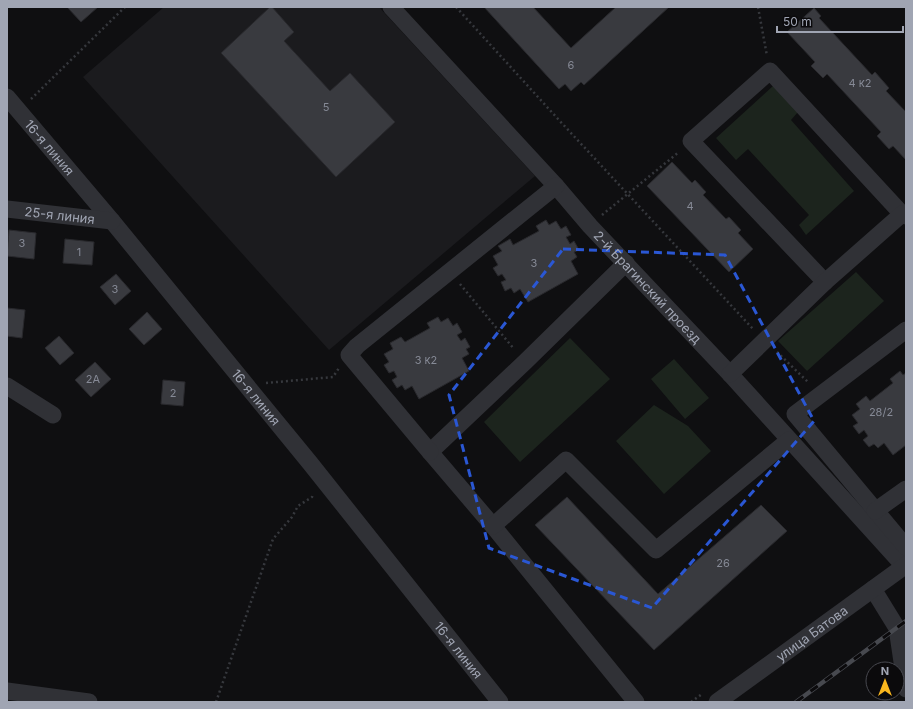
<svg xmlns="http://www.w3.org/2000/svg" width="913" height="709" font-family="Inter,sans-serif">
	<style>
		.built { fill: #1b1b1e }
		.green { fill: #1c241d }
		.building { fill: #393a3f; stroke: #29292d }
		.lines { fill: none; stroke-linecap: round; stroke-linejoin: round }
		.path { stroke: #36383d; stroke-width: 2.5; stroke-dasharray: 2 3; stroke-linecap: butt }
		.minor { stroke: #303136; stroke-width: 17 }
		.rail-casing { stroke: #47494f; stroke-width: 4.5 }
		.rail { stroke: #0b0a0c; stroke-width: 3; stroke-dasharray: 9; stroke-linecap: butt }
		.marked { fill: none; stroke: #2a57d4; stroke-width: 3; stroke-dasharray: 8 5; stroke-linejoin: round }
		.labels { text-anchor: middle; stroke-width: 3.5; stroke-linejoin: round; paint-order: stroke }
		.number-label { font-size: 11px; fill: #868a96 }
		.street-label { font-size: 13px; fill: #a0a5b3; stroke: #0b0a0c }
	</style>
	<rect width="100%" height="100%" fill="#0f0f11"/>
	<path class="built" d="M164,7H379L535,176L329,350L83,77Z"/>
	<path class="green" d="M773,86L798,112L791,120L854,191L806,235L799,225L809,215L748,149L736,160L716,138Z
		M856,272L884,301L807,371L778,341Z
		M570,338L610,379L520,462L484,422Z
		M674,359L709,398L685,419L651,379Z
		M654,405L688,426L711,451L664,494L616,441Z"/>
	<path class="building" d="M67,7H98L81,22Z
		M270,7H272L294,32L284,41L330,91L350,73L395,122L336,177L221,53Z
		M484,7H533L571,48L616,7H669L584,85L581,82L571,91L565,84L559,89Z
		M814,8L821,16L819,18L872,75L875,72L889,88L886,91L906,112V160L893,146L889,149L877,136L881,132L827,74L823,78L811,66L815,62L787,32Z
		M672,162L692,183L695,180L706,192L703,195L726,219L729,217L741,230L738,233L753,249L729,272L647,186Z
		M546,220L549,225L556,221L561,229L566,226L571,235L566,237L570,244L574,241L579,250L574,252L577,257L571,261L578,274L528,302L520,289L514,293L511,288L505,291L501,282L506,280L502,274L498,276L493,268L498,265L493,256L502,251L498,246L510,239L513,245L539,231L536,226Z
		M9,230L36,233L34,259L7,256Z
		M65,239L94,242L92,265L63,263Z
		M116,274L131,291L115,305L100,287Z
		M7,308L25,310L22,338L7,336Z
		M147,312L162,329L144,345L129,329Z
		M438,317L441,322L448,318L453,326L457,323L462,332L457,335L461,341L465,338L470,347L466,349L469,354L462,358L469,371L419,399L412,386L405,390L402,385L397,388L392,380L397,377L394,371L389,373L384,365L389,362L384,354L393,349L390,343L401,337L405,342L430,328L427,323Z
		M59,336L74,353L60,365L45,348Z
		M95,362L111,379L91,397L75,380Z
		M900,371L903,375L906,373V445L893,455L884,443L878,448L874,444L869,447L863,440L868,436L864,430L859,434L853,426L858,423L852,415L860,409L856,404L866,396L870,401L893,383L890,379Z
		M163,380L185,382L183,406L161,404Z
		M567,497L658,594L761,505L787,531L654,650L535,525Z"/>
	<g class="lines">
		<path class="path" d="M456,7L558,119L753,329
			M758,7L767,56
			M31,99L125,7
			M602,215L679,152
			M460,284L514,349
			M777,352L809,383
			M266,383L333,377L339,368
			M216,702L273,539L292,517L298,506L312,497L313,493
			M691,702L702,694"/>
		<g class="minor">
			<path id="s1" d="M391,7L556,186L590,226L730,374L904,566"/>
			<path id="s2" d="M7,97L112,221L310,463L500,702"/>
			<path id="s3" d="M7,209L112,221"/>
			<path d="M626,263L525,362L430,452L493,526L636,702"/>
			<path d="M825,282L691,141L770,71L902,214"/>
			<path d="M906,330L795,414L906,547"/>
			<path d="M730,374L825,282L902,214L906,216"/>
			<path d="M7,386L53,415"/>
			<path d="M430,452L349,355L357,346L556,186"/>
			<path d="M875,511L906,489"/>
			<path d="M493,526L566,460L656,550L789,440"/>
			<path d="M873,589L897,628L906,689"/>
			<path d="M7,691L89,702"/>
			<path id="s4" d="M717,702L906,565"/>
		</g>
		<g class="rail-casing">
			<path id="rail" d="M796,702L906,621"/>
		</g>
		<use href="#rail" class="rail"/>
	</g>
	<path class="marked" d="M563,249L725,255L814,421L652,608L489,548L449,395Z"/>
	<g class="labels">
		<g class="number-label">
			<text x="571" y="69">6</text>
			<text x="860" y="87">4 к2</text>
			<text x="326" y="111">5</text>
			<text x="690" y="210">4</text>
			<text x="22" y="247">3</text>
			<text x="79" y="256">1</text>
			<text x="534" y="267">3</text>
			<text x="115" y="293">3</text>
			<text x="426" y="364">3 к2</text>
			<text x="93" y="383">2А</text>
			<text x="173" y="397">2</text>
			<text x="881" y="416">28/2</text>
			<text x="723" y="567">26</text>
		</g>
		<g class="street-label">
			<text dy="5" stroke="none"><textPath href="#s2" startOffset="66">16-я линия</textPath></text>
			<text dy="5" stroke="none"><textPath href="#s3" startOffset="53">25-я линия</textPath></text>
			<text dy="5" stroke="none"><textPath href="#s1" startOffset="380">2-й Брагинский проезд</textPath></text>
			<text dy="5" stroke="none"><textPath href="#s2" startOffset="390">16-я линия</textPath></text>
			<text dy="5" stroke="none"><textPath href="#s4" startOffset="117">улица Батова</textPath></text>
			<text dy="5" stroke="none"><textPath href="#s2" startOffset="714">16-я линия</textPath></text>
		</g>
	</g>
	<rect width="913" height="709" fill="none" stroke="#a0a5b3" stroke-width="16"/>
	<g transform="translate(885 681)"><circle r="19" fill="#0b0a0c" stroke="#47484f"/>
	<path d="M0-3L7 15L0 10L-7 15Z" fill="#fab71e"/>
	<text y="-6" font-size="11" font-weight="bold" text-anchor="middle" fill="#a0a5b3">N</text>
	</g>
	<path d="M777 26v6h126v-6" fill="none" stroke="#a0a5b3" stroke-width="2"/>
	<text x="783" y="26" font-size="12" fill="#a0a5b3" stroke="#0b0a0c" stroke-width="3" paint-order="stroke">50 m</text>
</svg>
